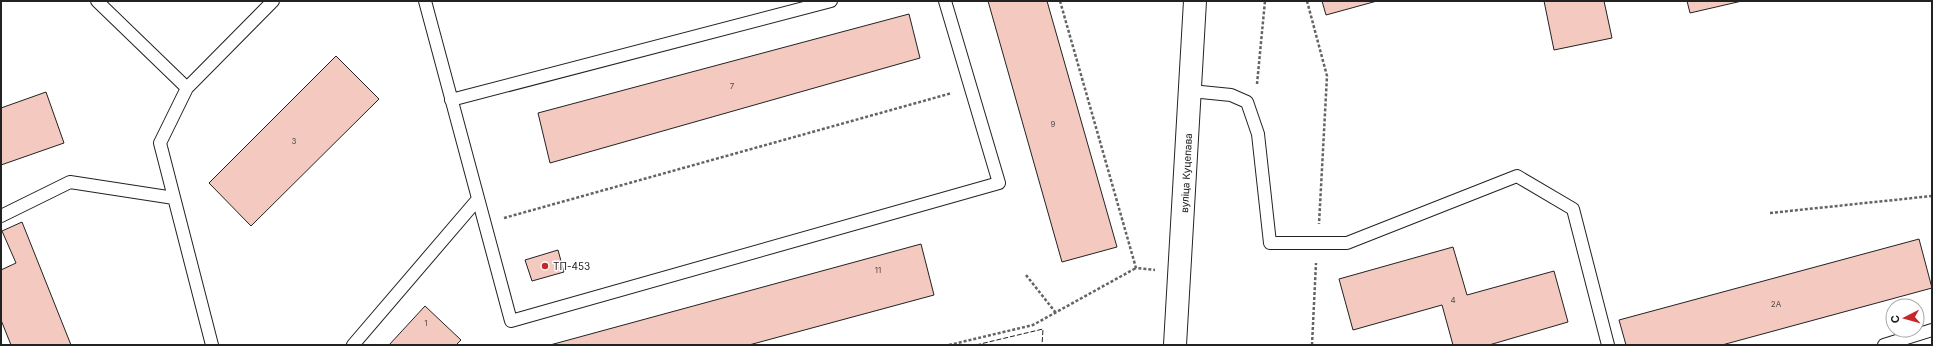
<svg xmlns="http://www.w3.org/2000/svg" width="1933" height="346" font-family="Inter,sans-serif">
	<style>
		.building { fill: #f3c9c0; stroke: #222 }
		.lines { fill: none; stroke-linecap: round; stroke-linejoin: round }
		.service-casing { stroke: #222; stroke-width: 14 }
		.secondary-casing { stroke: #222; stroke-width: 24 }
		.path { stroke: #646464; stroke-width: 2.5; stroke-dasharray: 3 2; stroke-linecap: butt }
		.service { stroke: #fff; stroke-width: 12 }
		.secondary { stroke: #fff; stroke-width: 22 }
		.fence { stroke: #222; stroke-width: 1; stroke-dasharray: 5 2; stroke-linecap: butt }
		.poi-dot { fill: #c62828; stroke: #fff; stroke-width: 1.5 }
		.labels { text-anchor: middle; stroke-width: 3; stroke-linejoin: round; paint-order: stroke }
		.number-label { font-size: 8px; fill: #564c4a }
		.street-label { font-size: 10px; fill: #222; stroke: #fff }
		.poi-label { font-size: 10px; fill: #222; stroke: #fff; text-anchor: start }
	</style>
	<rect width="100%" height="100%" fill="#fff"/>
	<path class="building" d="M988,1H1047L1117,247L1062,262Z
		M1322,1H1377L1326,15Z
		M1544,1H1604L1612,38L1554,50Z
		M1687,1H1742L1690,13Z
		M909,14L920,58L550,163L538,113Z
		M336,56L379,99L251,226L209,183Z
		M46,92L64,143L1,165V108Z
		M22,222L71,345H11L1,320V270L16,263L2,231Z
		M1919,239L1932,288L1722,345H1626L1619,320Z
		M921,244L934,295L749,345H550Z
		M1453,247L1467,295L1554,271L1568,322L1489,345H1453L1442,305L1353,330L1339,279Z
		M558,250L564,272L532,281L525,260Z
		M425,306L461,340L456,345H389Z"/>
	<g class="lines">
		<g class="service-casing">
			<path id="service" d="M97,1L187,88
				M425,1L511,321L999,183L945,1
				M1191,91L1231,95L1247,102L1258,134L1270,243H1347L1517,176L1573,209L1608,345
				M451,100L831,1
				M1,216L70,182L174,198
				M212,345L160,143L187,88L273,1
				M353,345L478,199
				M1884,345L1932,330"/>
		</g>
		<g class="secondary-casing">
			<path id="secondary" d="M1175,345L1195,1"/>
		</g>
		<path class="path" d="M1060,1L1136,268L1155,270
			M1307,1L1327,76L1319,224
			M1257,84L1265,1
			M1770,213L1932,196
			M504,218L952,93
			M1026,275L1056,313
			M949,345L1033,325L1136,268
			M1312,345L1316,263"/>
		<use href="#service" class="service"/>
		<use href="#secondary" class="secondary"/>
		<path class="fence" d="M976,345L1043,329L1042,345"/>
	</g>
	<circle class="poi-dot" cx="545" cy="266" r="4"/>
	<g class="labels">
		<g class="number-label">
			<text x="732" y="89">7</text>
			<text x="1053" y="127">9</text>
			<text x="294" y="144">3</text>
			<text x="878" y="273">11</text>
			<text x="1453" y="303">4</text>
			<text x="1776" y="307">2А</text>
			<text x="426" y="326">1</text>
		</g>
		<g class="street-label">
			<text transform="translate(1186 173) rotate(-87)" y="4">вуліца Куцепава</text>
		</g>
		<g class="poi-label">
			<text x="553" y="270">ТП-453</text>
		</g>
	</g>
	<rect width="1933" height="346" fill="none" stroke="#222222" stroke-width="4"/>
	<g transform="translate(1905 318) rotate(264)"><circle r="19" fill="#ffffff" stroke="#a7a7a7"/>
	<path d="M0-3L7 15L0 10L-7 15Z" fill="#c62828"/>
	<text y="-6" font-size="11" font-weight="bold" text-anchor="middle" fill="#222222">С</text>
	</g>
</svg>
